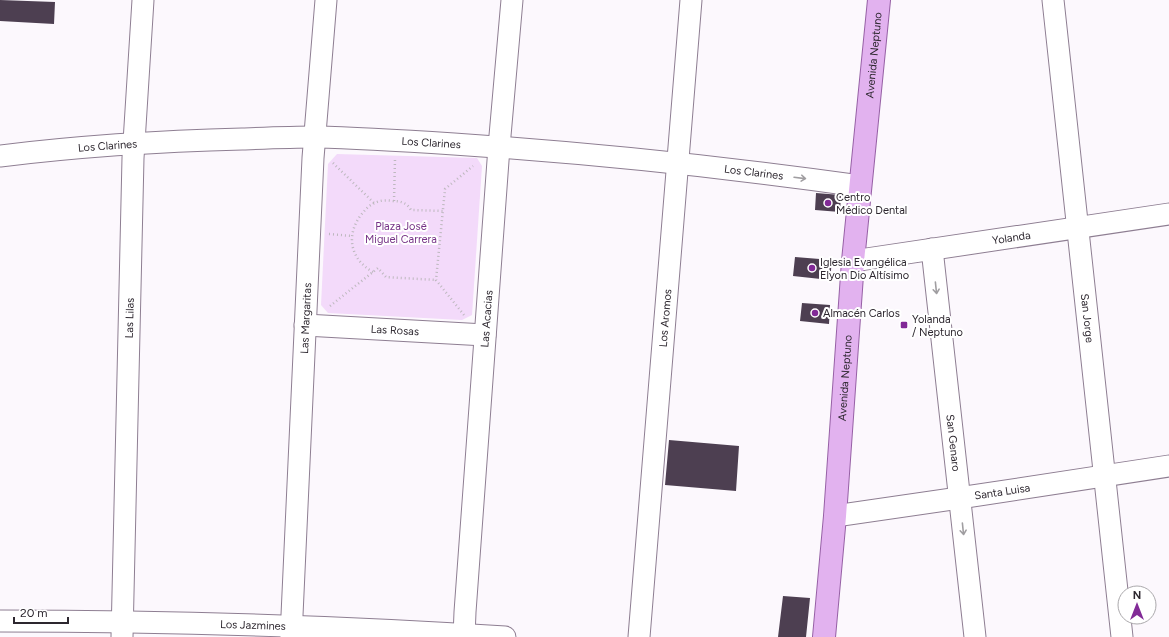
<svg xmlns="http://www.w3.org/2000/svg" width="1169" height="637" font-family="Figtree,sans-serif">
	<style>
		.green { fill: #f3dafa }
		.building { fill: #4d3f51 }
		.lines { fill: none; stroke-linecap: round; stroke-linejoin: round }
		.minor-casing { stroke: #8e7e92; stroke-width: 23 }
		.major-casing { stroke: #9660a5; stroke-width: 24 }
		.path { stroke: #bdb8be; stroke-width: 2.5; stroke-dasharray: 1 3; stroke-linecap: butt }
		.minor { stroke: #fff; stroke-width: 21 }
		.major { stroke: #e2b2ef; stroke-width: 22 }
		.oneway { stroke: #a09ea1 }
		.poi-dot { fill: #822a97; stroke: #fff; stroke-width: 1.5 }
		.labels { text-anchor: middle; stroke-width: 4; stroke-linejoin: round; paint-order: stroke }
		.street-label { font-size: 11px; fill: #2d272f; stroke: #fff }
		.poi-label { font-size: 11px; fill: #2d272f; stroke: #fff; text-anchor: start }
		.park-label { font-size: 11px; fill: #773487; stroke: #fff }
	</style>
	<rect width="100%" height="100%" fill="#fcf8fd"/>
	<path class="green" d="M337,154L477,158L482,166L472,315L462,320L328,313L321,305L328,164Z"/>
	<path class="building" d="M0,0L55,2L54,24L0,21Z
		M816,193L841,195L840,212L815,210Z
		M795,257L832,260L830,280L793,276Z
		M802,303L830,305L829,324L800,321Z
		M669,440L739,446L736,491L665,485Z
		M783,596L810,598L806,637H778Z"/>
	<g class="lines">
		<g class="minor-casing">
			<g id="minor">
				<path id="s1" d="M1053,0L1122,637"/>
				<path id="s2" d="M0,156C81,146 161,141 242,139C267,138 291,137 316,137C362,138 408,141 454,144C590,153 725,167 860,186"/>
				<path id="s3" d="M932,249L975,637"/>
				<path id="s4" d="M853,261L1169,214"/>
				<path id="s5" d="M305,325L485,335"/>
				<path id="s6" d="M835,516L959,498L1169,466"/>
				<path id="s7" d="M0,621C169,621 337,626 505,637"/>
				<path id="s8" d="M122,637L133,158L143,0"/>
				<path id="s9" d="M291,637L313,158L326,0"/>
				<path id="s10" d="M464,637L465,612L499,147L512,0"/>
				<path id="s11" d="M639,637L691,0"/>
			</g>
		</g>
		<g class="major-casing">
			<g id="major">
				<path id="s12" d="M824,637L835,516L853,261L879,0"/>
			</g>
		</g>
		<path class="path" d="M333,163L374,203
			M394,201L395,159
			M329,234L352,236
			M373,272C351,260 345,236 361,215C365,210 369,205 375,203C380,200 387,200 393,201C401,201 407,203 411,210L443,211
			M330,306L378,268L386,277L436,280
			M464,315L436,280L445,189L473,166"/>
		<use href="#minor" class="minor"/>
		<use href="#major" class="major"/>
	</g>
	<defs><path id="oneway-shaft" d="M-6 0H5M1.5-3L5.5 0L1.5 3" fill="none" stroke-width="1.6" stroke-linecap="round" stroke-linejoin="round"/></defs>
	<g class="oneway">
		<use href="#oneway-shaft" transform="translate(800 178) rotate(7)"/>
		<use href="#oneway-shaft" transform="translate(936 288) rotate(84)"/>
		<use href="#oneway-shaft" transform="translate(963 529) rotate(84)"/>
	</g>
	<g class="poi-dot">
		<circle cx="828" cy="203" r="4"/>
		<circle cx="812" cy="268" r="4"/>
		<circle cx="815" cy="313" r="4"/>
		<rect x="900" y="321" width="8" height="8" rx="2"/>
	</g>
	<g class="labels">
		<g class="street-label">
			<text dy="4" stroke="none"><textPath href="#s12" startOffset="584">Avenida Neptuno</textPath></text>
			<text dy="4" stroke="none"><textPath href="#s2" startOffset="432">Los Clarines</textPath></text>
			<text dy="4" stroke="none"><textPath href="#s2" startOffset="108">Los Clarines</textPath></text>
			<text dy="4" stroke="none"><textPath href="#s2" startOffset="756">Los Clarines</textPath></text>
			<text dy="4" stroke="none"><textPath href="#s4" startOffset="160">Yolanda</textPath></text>
			<text dy="4" stroke="none"><textPath href="#s8" startOffset="319">Las Lilas</textPath></text>
			<text dy="4" stroke="none"><textPath href="#s9" startOffset="319">Las Margaritas</textPath></text>
			<text dy="4" stroke="none"><textPath href="#s10" startOffset="319">Las Acacias</textPath></text>
			<text dy="4" stroke="none"><textPath href="#s11" startOffset="320">Los Aromos</textPath></text>
			<text dy="4" stroke="none"><textPath href="#s1" startOffset="320">San Jorge</textPath></text>
			<text dy="4" stroke="none"><textPath href="#s5" startOffset="90">Las Rosas</textPath></text>
			<text dy="4" stroke="none"><textPath href="#s12" startOffset="260">Avenida Neptuno</textPath></text>
			<text dy="4" stroke="none"><textPath href="#s3" startOffset="195">San Genaro</textPath></text>
			<text dy="4" stroke="none"><textPath href="#s6" startOffset="169">Santa Luisa</textPath></text>
			<text dy="4" stroke="none"><textPath href="#s7" startOffset="253">Los Jazmines</textPath></text>
		</g>
		<g class="poi-label">
			<text x="836" y="201">Centro<tspan x="836" dy="13">Médico Dental</tspan></text>
			<text x="820" y="266">Iglesia Evangélica<tspan x="820" dy="13">Elyon Dio Altísimo</tspan></text>
			<text x="823" y="317">Almacén Carlos</text>
			<text x="912" y="323">Yolanda<tspan x="912" dy="13">/ Neptuno</tspan></text>
		</g>
		<g class="park-label">
			<text x="401" y="230">Plaza José<tspan x="401" dy="13">Miguel Carrera</tspan></text>
		</g>
	</g>
	<g transform="translate(1137 605)"><circle r="19" fill="#ffffff" stroke="#aba9ac"/>
	<path d="M0-3L7 15L0 10L-7 15Z" fill="#822a97"/>
	<text y="-6" font-size="11" font-weight="bold" text-anchor="middle" fill="#2d272f">N</text>
	</g>
	<path d="M14 617v6h54v-6" fill="none" stroke="#2d272f" stroke-width="2"/>
	<text x="20" y="617" font-size="12" fill="#2d272f" stroke="#ffffff" stroke-width="3" paint-order="stroke">20 m</text>
</svg>
